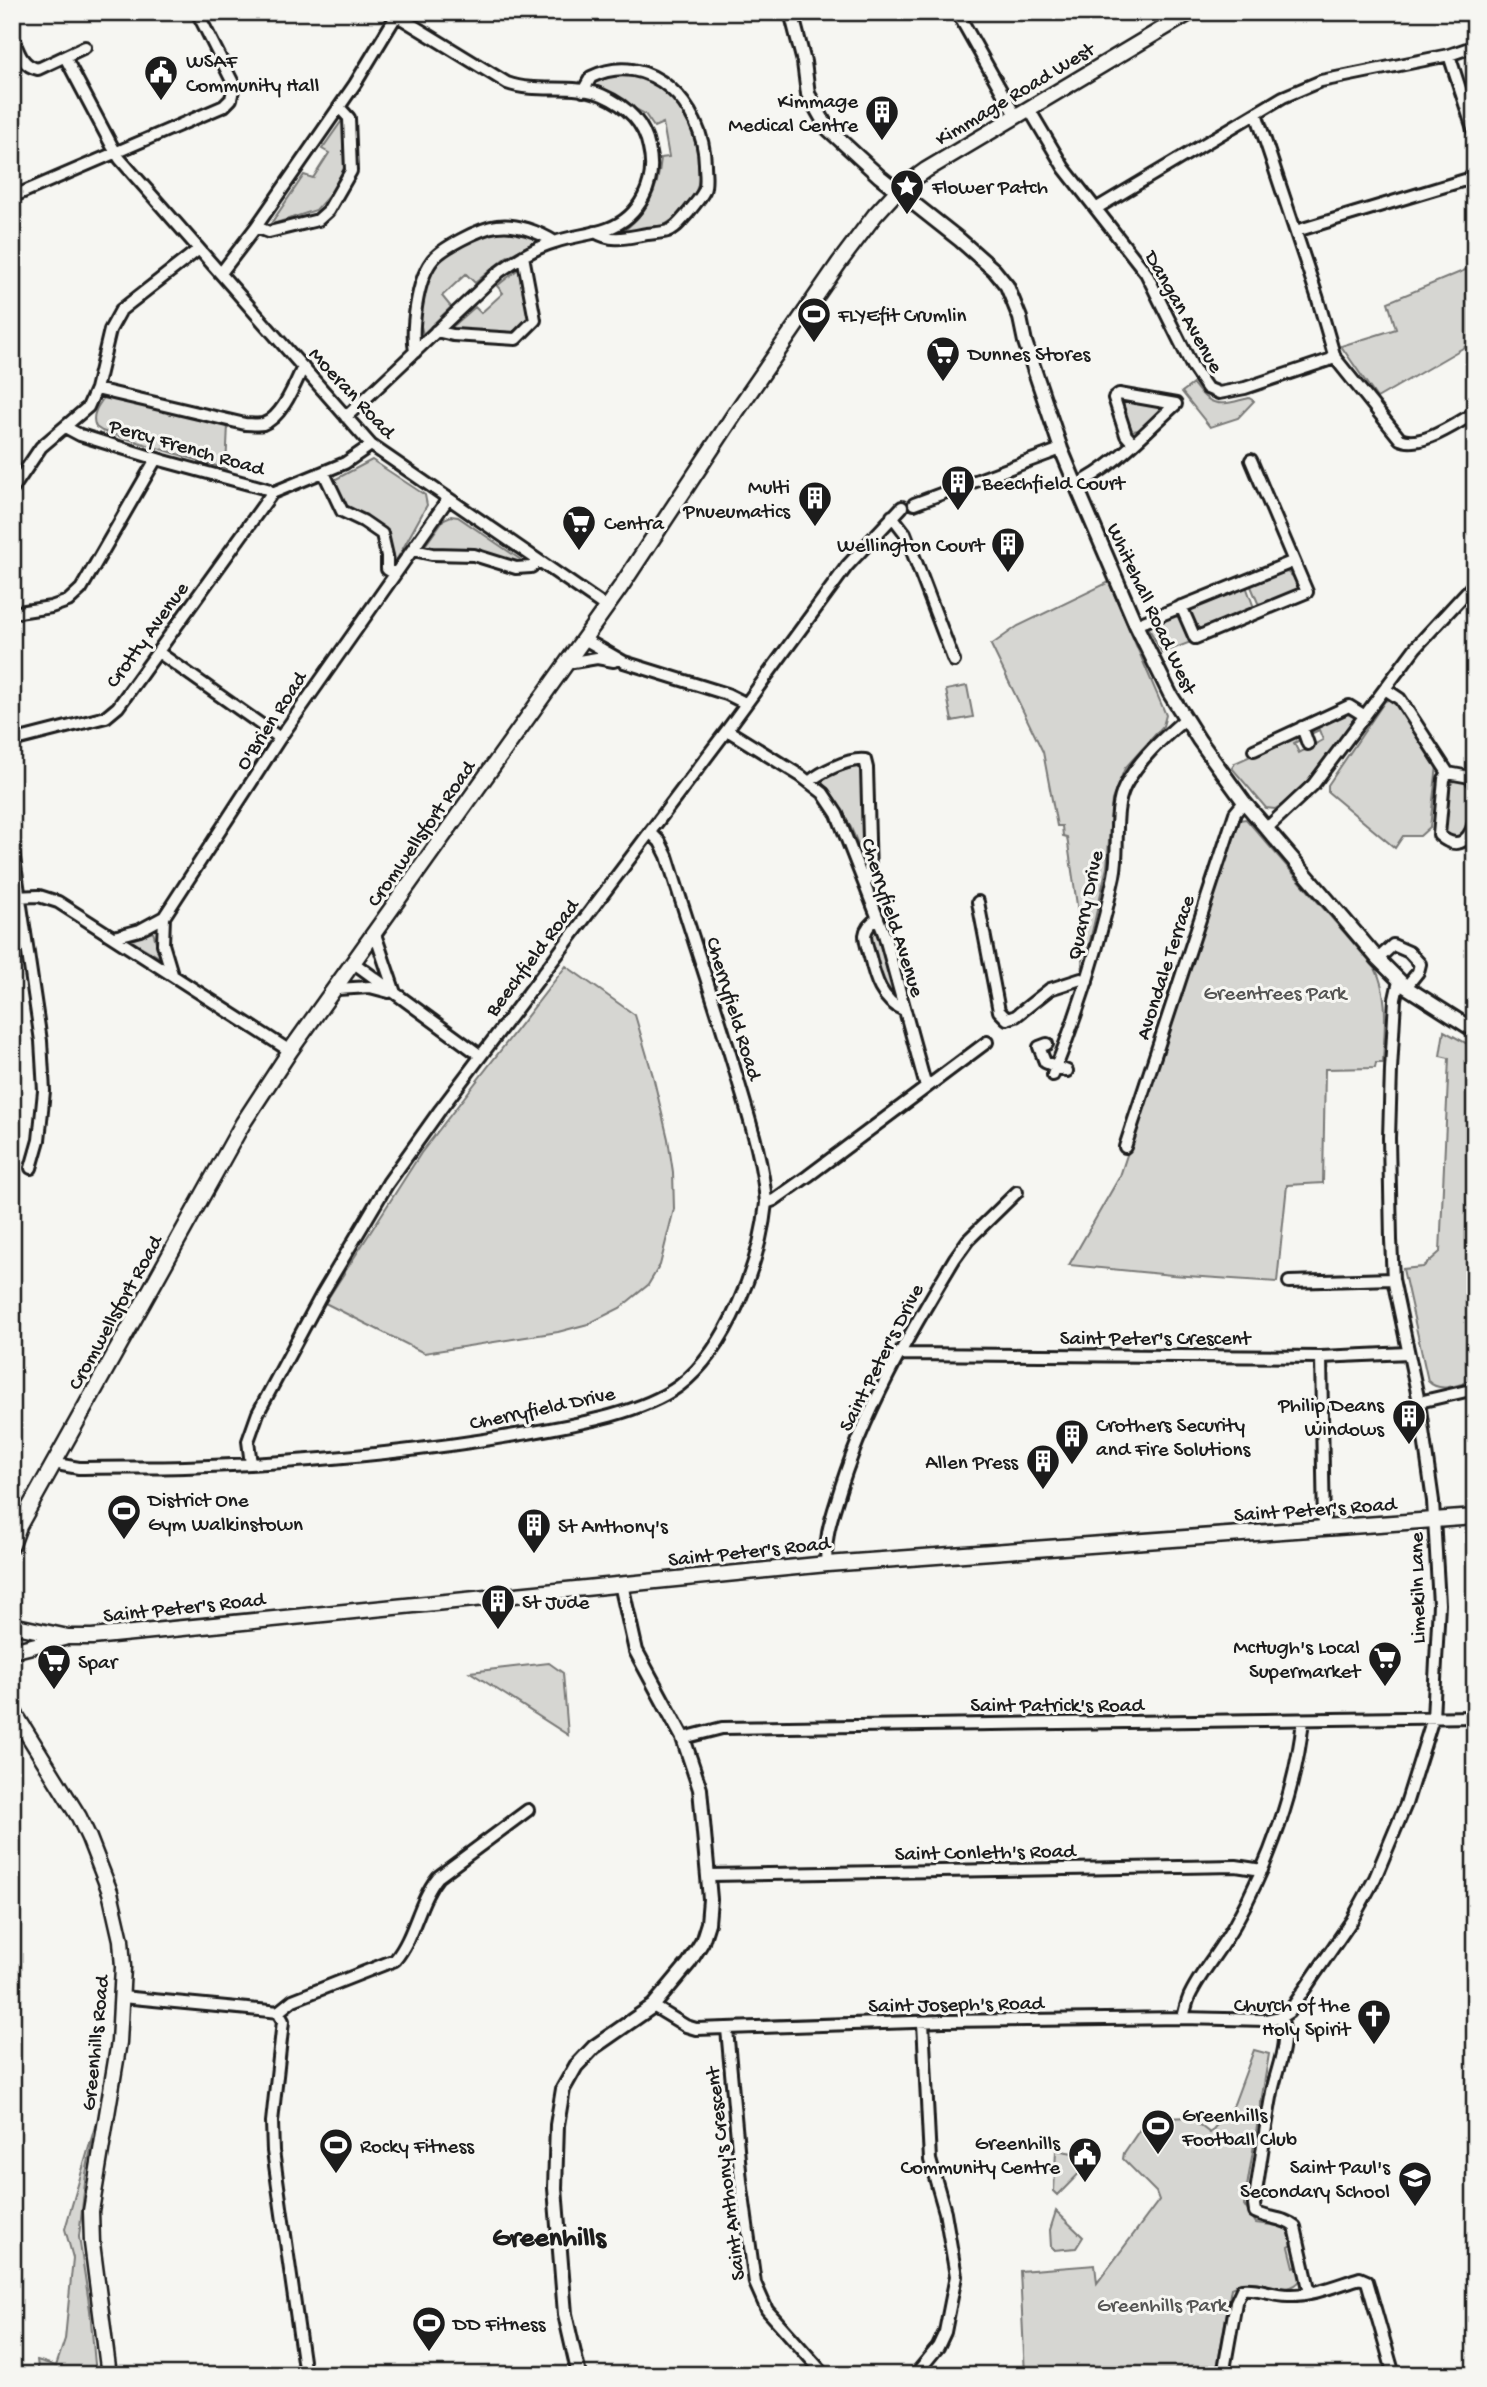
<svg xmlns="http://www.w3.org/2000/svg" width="1487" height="2387" font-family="'Gochi Hand',sans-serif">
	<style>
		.green { fill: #d6d6d2; stroke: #797977; stroke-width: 2 }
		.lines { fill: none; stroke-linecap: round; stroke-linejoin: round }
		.minor-casing { stroke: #1c1c1c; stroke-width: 16 }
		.tertiary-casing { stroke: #1c1c1c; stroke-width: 18 }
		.secondary-casing { stroke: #1c1c1c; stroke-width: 19 }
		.minor { stroke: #f6f6f2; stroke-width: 10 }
		.tertiary { stroke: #f6f6f2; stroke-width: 12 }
		.secondary { stroke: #f6f6f2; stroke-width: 14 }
		.labels { text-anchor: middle; stroke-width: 6; stroke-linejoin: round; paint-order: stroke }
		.poi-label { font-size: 21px; fill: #1c1c1c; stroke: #f6f6f2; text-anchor: start }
		.street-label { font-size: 21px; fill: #1c1c1c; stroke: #f6f6f2 }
		.park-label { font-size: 21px; fill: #545453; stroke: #f6f6f2 }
		.district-label { font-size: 28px; font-weight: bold; fill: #1c1c1c; stroke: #f6f6f2 }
	</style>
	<rect width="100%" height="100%" fill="#f6f6f2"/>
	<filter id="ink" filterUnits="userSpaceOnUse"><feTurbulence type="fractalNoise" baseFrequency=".0143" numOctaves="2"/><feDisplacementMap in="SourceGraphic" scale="14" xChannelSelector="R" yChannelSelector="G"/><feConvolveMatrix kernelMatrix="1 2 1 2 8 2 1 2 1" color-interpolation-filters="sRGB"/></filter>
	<g filter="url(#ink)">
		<path class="green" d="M611,73C631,75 656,77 671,93C690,112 706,165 696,191C692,201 679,212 672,220C658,231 636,233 619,234C647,215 658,191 661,158L669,157L663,123L654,127L645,114L597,88L591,83Z
			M343,119L344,168L332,192L316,210L270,225L304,175L313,178L329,153L322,149Z
			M511,230L538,236V241L506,257L475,283L466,274L442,296L451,307L423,334C419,323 420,314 421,302C423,255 469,235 511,230Z
			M522,266L532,316L523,331L506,335L450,329L475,307L481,313L503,293L497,286Z
			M1475,266V341L1377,398L1341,346L1396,329L1388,302Z
			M1193,384C1211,409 1221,405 1249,398L1254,401L1238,418L1210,427L1182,392Z
			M106,395L228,424L226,469L102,431L96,427C90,415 99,404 106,395Z
			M1125,399L1160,406V414L1140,430L1132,431L1130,430L1123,405Z
			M372,460L425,495L427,505L396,561C384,527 384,522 348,511L334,480Z
			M451,516L458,517L527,564L523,565L474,551L424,547L444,519Z
			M1287,572L1295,578L1299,585L1298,591L1263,605L1258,603L1250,584L1278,573Z
			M1109,582L1166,715L1163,726L1125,768L1112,800L1107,867L1083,971L1077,905L1067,837L1063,836L1062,826H1057L1043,752L991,645L1018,626Z
			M1246,586L1253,605L1252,610L1199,632L1188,608Z
			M1179,612L1191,642L1162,653L1147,625Z
			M967,686L973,717L952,721L946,690Z
			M1393,698L1437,765L1430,827L1420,836H1403L1395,848L1328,792V785L1385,701Z
			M1346,713L1354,717V723L1320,769L1283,804L1275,809L1266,808L1232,768L1235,763L1295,736L1300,740L1294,743L1299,753L1323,740L1319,730L1313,733V728Z
			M857,766L864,775L866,863C854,836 843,802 821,782L826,776Z
			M1457,779L1468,782L1472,785L1474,796L1469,829L1457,839L1449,838L1444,833L1446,795L1453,781Z
			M1246,819L1375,968C1390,997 1384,1031 1383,1063H1376L1375,1068L1325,1069L1323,1183L1287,1185L1277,1282L1172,1275L1069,1265L1120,1176L1235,827L1239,820Z
			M875,927L896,1000L892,999C880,980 868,953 871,931Z
			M153,932L161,958L130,940Z
			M566,966L635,1015L653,1076L668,1139L673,1172L674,1209L660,1265L648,1285L620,1308L588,1324L558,1332L424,1353L325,1303L421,1153Z
			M1444,1031L1475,1048V1380C1460,1384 1440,1394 1428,1381L1403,1269L1423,1267L1440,1252L1449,1058L1440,1056Z
			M549,1663L563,1673L568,1735L470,1672Z
			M1254,2050L1269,2054L1244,2205L1256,2223L1279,2226L1288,2230L1292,2245L1289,2247L1294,2267L1297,2266L1301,2279C1291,2296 1269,2283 1253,2282C1244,2282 1238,2285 1231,2288L1216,2375H1025L1020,2271L1095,2265L1097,2283L1159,2200L1156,2192L1123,2159L1124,2153L1147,2119L1189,2117L1210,2133L1234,2104Z
			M96,2123L86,2174L79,2237L90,2310L96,2375H39L37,2360L56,2366L65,2339L73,2258L65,2229Z
			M1056,2150L1095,2157L1058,2195L1054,2191Z
			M1056,2211L1083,2237L1076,2248L1054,2250L1051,2247L1050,2230Z"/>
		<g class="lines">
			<g class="minor-casing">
				<path id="minor" d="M957,12L1016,117
					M12,36C18,50 21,66 38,69L85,47
					M1449,55L1475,135
					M65,57L112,146L120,159L371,445L606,607
					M583,91L591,77C650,48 704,106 705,164C705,172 707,184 704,191C700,199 693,206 688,213C682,219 677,228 668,231C662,233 654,233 647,234C628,237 613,243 595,232
					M1029,109L1064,168L1146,273L1192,366L1207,388L1219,393L1245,388L1335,358
					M1256,113L1317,296L1335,358L1400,439C1421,449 1456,423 1475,413
					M12,197L224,106L231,99L234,85L197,12
					M1097,208L1283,97L1321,81L1449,55L1475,46
					M256,227L269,232L318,220L328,211L351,171L349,118L339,107
					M1296,231L1475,177
					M221,273L256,227L355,84L398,13
					M436,331L453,335L516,339L535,320L523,256
					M415,352C411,328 417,282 431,262C440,248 481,228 497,226C516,223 539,232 555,242
					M96,389L245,424C251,424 257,425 263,424C282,418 295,384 303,367
					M346,417L499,272C516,260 534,248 555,242C572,236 590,235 607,229C641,217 657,181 649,148C644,122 625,105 602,95C573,83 537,94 507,83L391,12
					M65,427L80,435L164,461L267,489L272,493
					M324,473L342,511L363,521L382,534L387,556V569L395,574
					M1076,485C1114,467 1145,432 1176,404L1119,394L1114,398L1126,435L1133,443
					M12,490L41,447L88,407L96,389L110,330L121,310L199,249
					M272,493L345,463L371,445
					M914,504L1061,449
					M892,516L905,533L954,661
					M413,550L432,554L474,555L516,568L531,567L539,561
					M1181,606L1195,638L1307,592L1251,460
					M12,613L51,607L68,601L81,589L156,459
					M1136,625L1292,562
					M584,639L624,662L727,694L745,703
					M158,652L280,738
					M567,663L597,658L614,661
					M1385,689L1400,699L1448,773
					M1302,727L1308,744
					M727,730L801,776L823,793L837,814L884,934L926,1087
					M12,741L106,717L118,707L272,493
					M1254,750L1349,706L1365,716
					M1448,773L1444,779L1439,835C1459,853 1472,838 1475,817
					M1448,773L1470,777L1475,784
					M809,782C821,772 848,758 865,760L867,768L870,875L865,884
					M1267,828L1313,785L1416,647L1475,583
					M650,832L660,842L667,856C690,930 715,1003 737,1077C749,1118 763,1160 766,1203
					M12,845L41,1041L44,1091L39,1140L31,1168
					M12,897L39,896L58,902L290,1051
					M978,902L999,1011L1007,1019L1016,1016L1050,989L1081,979L1087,982
					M878,918C872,922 866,927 865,935C865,942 868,950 870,957C875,978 881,1001 904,1010
					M375,934L395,993
					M114,937L140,930L164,917
					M1378,959L1393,945L1409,952L1420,964L1418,972L1406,987
					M354,963L481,1056
					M172,974L163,944L164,917L280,738L448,499
					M337,989L370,987L389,992
					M1047,1044L1039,1047L1045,1062L1067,1071
					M1053,1075C1079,1011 1100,944 1114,876C1120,849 1112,811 1125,786C1139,759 1162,739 1185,719
					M1125,1147L1235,813L1244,802
					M1289,1282L1393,1279
					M901,1354L1321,1357L1408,1353
					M1321,1357L1324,1528
					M1419,1402L1475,1389
					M55,1461L62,1465L79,1468C114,1467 150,1468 185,1467C301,1463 419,1452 533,1432C578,1424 642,1413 679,1386C728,1349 760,1262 766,1203L774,1200L808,1176L987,1042
					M251,1464L248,1441L258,1413L322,1294L388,1183L440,1110L727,730L847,566L902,507
					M827,1564C824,1541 830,1522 837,1500C862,1414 909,1334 955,1258L968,1240L1017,1192
					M683,1738L722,1728L1475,1717
					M709,1875L1236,1866L1262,1870
					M122,1997L270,2011L278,2012L283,2021L272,2122L273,2151L305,2375
					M653,2006L686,2026L696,2029L944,2021L1183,2018L1266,2020L1281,2017L1289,2012L1352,1920L1375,1878L1406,1804L1433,1718L1439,1604L1433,1501L1419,1402L1393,1279L1391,1240L1389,1138L1391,1070L1395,999L1399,981
					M278,2012L293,2000L395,1960C415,1936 418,1902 438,1877L528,1810
					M1281,2017C1290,2044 1277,2066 1272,2092C1265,2129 1260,2167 1254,2205L1255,2212C1268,2219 1284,2217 1295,2227L1310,2293
					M1183,2018C1185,2010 1187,2000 1191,1993C1203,1969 1222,1948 1235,1924C1269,1863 1296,1790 1303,1720
					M727,2029L741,2181L755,2283L767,2310L825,2375
					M915,2375L938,2347L945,2332L956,2276L945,2212L930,2160L923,2022
					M1223,2375L1236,2302L1242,2289C1258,2287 1272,2295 1288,2295C1312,2296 1337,2285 1360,2278L1367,2281L1394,2375"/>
			</g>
			<g class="tertiary-casing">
				<path id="tertiary" d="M791,12L804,62L808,94L828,129L879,176L960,240L994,270L1007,286L1020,318L1025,342L1061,449L1076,485L1136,625L1170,694L1199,740L1244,802L1378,959L1406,987L1475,1031
					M579,2375L565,2314L555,2188L557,2125L563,2089L576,2066L594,2047L653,2006L689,1963L702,1942L708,1923L710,1899L700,1789L683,1738L636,1651L621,1584"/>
			</g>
			<g class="secondary-casing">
				<path id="secondary" d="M12,1545L19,1526L243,1123L290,1051L620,588L734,415L839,263L875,215L897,191L926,170L1191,12
					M12,1625L68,1637H92L827,1564L1475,1517
					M12,1651L64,1638
					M12,1709L79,1817L89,1838L110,1892L121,1940L123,1967L119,2042L91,2211L92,2243L109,2375"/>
			</g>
			<use href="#minor" class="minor"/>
			<use href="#tertiary" class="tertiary"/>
			<use href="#secondary" class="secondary"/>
		</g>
	</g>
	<defs>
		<g id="civic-pin" transform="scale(1.75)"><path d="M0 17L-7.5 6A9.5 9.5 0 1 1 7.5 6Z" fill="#1c1c1c" stroke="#f6f6f2"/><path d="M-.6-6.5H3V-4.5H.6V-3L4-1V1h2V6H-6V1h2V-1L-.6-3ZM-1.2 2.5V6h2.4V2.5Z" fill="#fff"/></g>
		<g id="building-pin" transform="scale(1.75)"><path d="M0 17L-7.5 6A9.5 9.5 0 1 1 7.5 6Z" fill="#1c1c1c" stroke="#f6f6f2"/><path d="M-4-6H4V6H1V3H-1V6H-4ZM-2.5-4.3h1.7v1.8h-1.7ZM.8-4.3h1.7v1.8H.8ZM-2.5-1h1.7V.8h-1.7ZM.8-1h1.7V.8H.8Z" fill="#fff"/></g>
		<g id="sight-pin" transform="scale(1.75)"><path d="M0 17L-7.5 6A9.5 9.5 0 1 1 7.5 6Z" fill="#1c1c1c" stroke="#f6f6f2"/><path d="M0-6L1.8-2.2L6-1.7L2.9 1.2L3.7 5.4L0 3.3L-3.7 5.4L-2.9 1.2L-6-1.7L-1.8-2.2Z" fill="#fff"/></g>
		<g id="stadium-pin" transform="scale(1.75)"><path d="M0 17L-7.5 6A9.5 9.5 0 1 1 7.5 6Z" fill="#1c1c1c" stroke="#f6f6f2"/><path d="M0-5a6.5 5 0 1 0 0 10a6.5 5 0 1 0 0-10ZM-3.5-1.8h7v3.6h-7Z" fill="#fff"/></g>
		<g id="supermarket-pin" transform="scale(1.75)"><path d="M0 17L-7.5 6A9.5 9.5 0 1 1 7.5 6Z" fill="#1c1c1c" stroke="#f6f6f2"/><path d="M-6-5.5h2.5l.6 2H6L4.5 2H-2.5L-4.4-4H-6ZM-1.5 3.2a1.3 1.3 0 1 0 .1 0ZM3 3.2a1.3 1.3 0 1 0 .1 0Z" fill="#fff"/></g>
		<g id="church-pin" transform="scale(1.75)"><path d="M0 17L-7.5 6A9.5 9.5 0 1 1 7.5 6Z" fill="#1c1c1c" stroke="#f6f6f2"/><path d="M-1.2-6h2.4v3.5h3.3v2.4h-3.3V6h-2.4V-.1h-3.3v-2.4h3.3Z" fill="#fff"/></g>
		<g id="school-pin" transform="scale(1.75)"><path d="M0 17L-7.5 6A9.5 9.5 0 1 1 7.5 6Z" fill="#1c1c1c" stroke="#f6f6f2"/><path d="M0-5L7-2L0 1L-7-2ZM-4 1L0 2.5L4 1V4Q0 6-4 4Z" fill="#fff"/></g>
	</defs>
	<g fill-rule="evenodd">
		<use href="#civic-pin" x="161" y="72"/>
		<use href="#building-pin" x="882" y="112"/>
		<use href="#sight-pin" x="907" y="186"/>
		<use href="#stadium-pin" x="814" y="314"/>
		<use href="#supermarket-pin" x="943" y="353"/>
		<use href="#building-pin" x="958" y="482"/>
		<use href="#building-pin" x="815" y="498"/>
		<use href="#supermarket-pin" x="579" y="522"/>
		<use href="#building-pin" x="1008" y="544"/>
		<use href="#building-pin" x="1409" y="1416"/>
		<use href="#building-pin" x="1072" y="1436"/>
		<use href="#building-pin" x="1043" y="1461"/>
		<use href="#stadium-pin" x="124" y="1511"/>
		<use href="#building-pin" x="534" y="1525"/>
		<use href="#building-pin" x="498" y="1601"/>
		<use href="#supermarket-pin" x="1385" y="1658"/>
		<use href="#supermarket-pin" x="54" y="1661"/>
		<use href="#church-pin" x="1374" y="2016"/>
		<use href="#stadium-pin" x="1158" y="2126"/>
		<use href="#stadium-pin" x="336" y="2145"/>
		<use href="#civic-pin" x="1085" y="2154"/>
		<use href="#school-pin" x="1415" y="2178"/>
		<use href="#stadium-pin" x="429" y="2323"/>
	</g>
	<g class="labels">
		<g class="poi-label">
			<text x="186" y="67">WSAF<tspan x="186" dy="24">Community Hall</tspan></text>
			<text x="858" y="107" text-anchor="end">Kimmage<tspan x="858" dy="24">Medical Centre</tspan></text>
			<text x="932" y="193">Flower Patch</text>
			<text x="838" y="321">FLYEfit Crumlin</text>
			<text x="968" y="360">Dunnes Stores</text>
			<text x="982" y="489">Beechfield Court</text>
			<text x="790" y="493" text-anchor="end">Multi<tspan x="790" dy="24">Pnueumatics</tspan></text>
			<text x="604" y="529">Centra</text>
			<text x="984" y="551" text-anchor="end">Wellington Court</text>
			<text x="1384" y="1411" text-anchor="end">Philip Deans<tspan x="1384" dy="24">Windows</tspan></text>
			<text x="1096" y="1431">Crothers Security<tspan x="1096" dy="24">and Fire Solutions</tspan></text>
			<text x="1018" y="1468" text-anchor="end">Allen Press</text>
			<text x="148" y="1506">District One<tspan x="148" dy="24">Gym Walkinstown</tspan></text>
			<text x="558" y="1532">St Anthony's</text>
			<text x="522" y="1608">St Jude</text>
			<text x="1360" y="1653" text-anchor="end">McHugh's Local<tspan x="1360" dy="24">Supermarket</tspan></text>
			<text x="78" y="1668">Spar</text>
			<text x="1350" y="2011" text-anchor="end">Church of the<tspan x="1350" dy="24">Holy Spirit</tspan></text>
			<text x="1182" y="2121">Greenhills<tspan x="1182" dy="24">Football Club</tspan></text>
			<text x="1060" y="2149" text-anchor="end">Greenhills<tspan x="1060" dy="24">Community Centre</tspan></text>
			<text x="360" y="2152">Rocky Fitness</text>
			<text x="1390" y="2173" text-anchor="end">Saint Paul's<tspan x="1390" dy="24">Secondary School</tspan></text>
			<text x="453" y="2330">DD Fitness</text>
		</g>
		<g class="street-label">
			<text transform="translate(1014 93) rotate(-31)" y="7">Kimmage Road West</text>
			<text transform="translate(1185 311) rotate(60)" y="7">Dangan Avenue</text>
			<text transform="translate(353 392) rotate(47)" y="7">Moeran Road</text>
			<text transform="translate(187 446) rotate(16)" y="7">Percy French Road</text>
			<text transform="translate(1153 608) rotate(65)" y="7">Whitehall Road West</text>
			<text transform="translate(146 634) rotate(-54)" y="7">Crotty Avenue</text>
			<text transform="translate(270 720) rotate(-57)" y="7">O'Brien Road</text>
			<text transform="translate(420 833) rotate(-55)" y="7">Cromwellsfort Road</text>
			<text transform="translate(1084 905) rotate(-78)" y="7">Quarry Drive</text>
			<text transform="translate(894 917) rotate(72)" y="7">Cherryfield Avenue</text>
			<text transform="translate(531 957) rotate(-53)" y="7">Beechfield Road</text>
			<text transform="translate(1164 967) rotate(-72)" y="7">Avondale Terrace</text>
			<text transform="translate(735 1008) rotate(73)" y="7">Cherryfield Road</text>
			<text transform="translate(114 1312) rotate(-61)" y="7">Cromwellsfort Road</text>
			<text x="1155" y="1344">Saint Peter's Crescent</text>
			<text transform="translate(880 1357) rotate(-63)" y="7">Saint Peter's Drive</text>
			<text transform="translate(542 1407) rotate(-12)" y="7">Cherryfield Drive</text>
			<text transform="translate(1315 1508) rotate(-4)" y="7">Saint Peter's Road</text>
			<text transform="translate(749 1550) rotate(-6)" y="7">Saint Peter's Road</text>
			<text transform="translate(1416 1588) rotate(-91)" y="7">Limekiln Lane</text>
			<text transform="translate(184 1606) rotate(-6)" y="7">Saint Peter's Road</text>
			<text x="1057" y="1711">Saint Patrick's Road</text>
			<text transform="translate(985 1851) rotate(-1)" y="7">Saint Conleth's Road</text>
			<text transform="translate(956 2003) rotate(-1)" y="7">Saint Joseph's Road</text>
			<text transform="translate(94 2043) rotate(-84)" y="7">Greenhills Road</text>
			<text transform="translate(724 2174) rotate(-97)" y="7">Saint Anthony's Crescent</text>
		</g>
		<g class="park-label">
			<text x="1275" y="999">Greentrees Park</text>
			<text x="1162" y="2311">Greenhills Park</text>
		</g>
		<g class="district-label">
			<text x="549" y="2245">Greenhills</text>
		</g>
	</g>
	<rect width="1487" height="2387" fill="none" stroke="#f6f6f2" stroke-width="42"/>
	<rect x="21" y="21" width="1445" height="2345" fill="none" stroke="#1c1c1c" stroke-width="2.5" filter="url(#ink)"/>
</svg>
